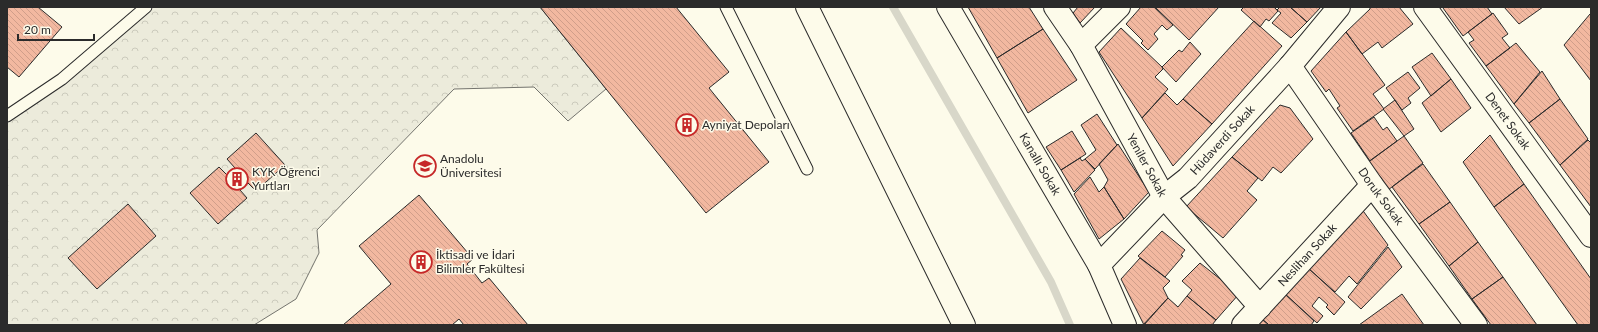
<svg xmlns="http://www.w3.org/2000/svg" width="1598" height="332" font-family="Lato,sans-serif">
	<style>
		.forest { fill: url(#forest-crowns); stroke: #74746e }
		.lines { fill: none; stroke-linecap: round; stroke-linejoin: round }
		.stream { stroke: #d8d7c9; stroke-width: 8 }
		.building { fill: url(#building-back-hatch); stroke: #2b2b2b }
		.service-casing { stroke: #2b2b2b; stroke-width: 13 }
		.minor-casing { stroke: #2b2b2b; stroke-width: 24 }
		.secondary-casing { stroke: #2b2b2b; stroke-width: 24 }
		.service { stroke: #fdfbea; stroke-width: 11 }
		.minor { stroke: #fdfbea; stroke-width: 22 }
		.secondary { stroke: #fdfbea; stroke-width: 22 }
		.labels { text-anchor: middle; stroke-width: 3; stroke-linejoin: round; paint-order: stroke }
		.street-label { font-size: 12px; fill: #2b2b2b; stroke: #fdfbea }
		.poi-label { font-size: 12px; fill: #2b2b2b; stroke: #fdfbea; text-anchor: start }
	</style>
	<defs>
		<pattern id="forest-crowns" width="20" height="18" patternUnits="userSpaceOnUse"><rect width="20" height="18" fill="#ecebdb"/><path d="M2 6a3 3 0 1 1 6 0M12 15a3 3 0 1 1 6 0" fill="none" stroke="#cbcabc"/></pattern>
		<pattern id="building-back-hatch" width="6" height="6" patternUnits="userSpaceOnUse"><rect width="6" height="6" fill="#f2b8a0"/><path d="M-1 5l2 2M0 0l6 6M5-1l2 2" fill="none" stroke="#d09e8a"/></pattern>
	</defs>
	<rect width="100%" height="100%" fill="#fdfbea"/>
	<path class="forest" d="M146,7H540L606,89L568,121L534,87L454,89L317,230L319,253L296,299L254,325H7V116Z"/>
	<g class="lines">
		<path class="stream" d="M893,7L1051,282L1070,325"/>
	</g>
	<path class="building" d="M7,7H38L62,27L19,77L7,67Z
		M540,7H676L729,72L709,88L769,162L706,213Z
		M968,7H1029L1043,29L997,58Z
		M1078,7H1095L1080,23L1073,13Z
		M1141,7H1154L1173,25L1167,30L1162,25L1154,34L1158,39L1148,50L1141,43L1143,41L1126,24Z
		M1155,7H1219L1189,40Z
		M1244,7H1274L1278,11L1269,21L1266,19L1260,27L1241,10Z
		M1280,7H1290L1307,22L1291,38L1272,23L1281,13L1277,10Z
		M1290,7H1321L1307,22Z
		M1370,7H1399L1413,24L1382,48L1378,42L1362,54L1346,32L1370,9Z
		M1444,7H1487L1492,14L1463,36L1443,8Z
		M1504,7H1543L1519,24Z
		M1493,13L1508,34L1502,38L1510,48L1486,66L1469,43L1474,40L1468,32Z
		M1590,14L1591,16V81L1564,45Z
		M1254,21L1282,46L1212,124L1183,99Z
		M1121,28L1162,67L1163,69L1155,77L1168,89L1142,118L1099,52Z
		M1043,29L1077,80L1028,113L997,58Z
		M1346,32L1385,85L1373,94L1384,109L1353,131L1337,108L1340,106L1329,89L1326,92L1311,71Z
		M1190,42L1201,54L1176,82L1162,67L1179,50L1182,52Z
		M1516,43L1540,72L1514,104L1486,66Z
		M1432,53L1451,79L1431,96L1412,67Z
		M1542,71L1560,99L1529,123L1514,104Z
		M1408,72L1420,88L1408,98L1411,103L1402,110L1386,88Z
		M1451,79L1471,108L1441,132L1422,103Z
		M1165,93L1177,105L1183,99L1212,124L1173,166L1142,118Z
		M1560,99L1588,139L1560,165L1529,123Z
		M1395,100L1414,129L1404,136L1383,109Z
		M1280,105L1290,108L1313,139L1281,173L1273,167L1262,181L1232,157Z
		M1097,114L1117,145L1095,169L1085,159L1096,150L1081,125Z
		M1374,117L1383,130L1387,127L1397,141L1370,161L1351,133Z
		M1072,131L1086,154L1061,170L1046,147Z
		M256,133L285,165L256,191L248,183L240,190L247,198L218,224L190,193L219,167L227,175L235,168L227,159Z
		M1490,135L1524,184L1494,207L1463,162Z
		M1404,136L1423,163L1388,190L1368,162Z
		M1588,140L1591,143V207L1560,165Z
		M1118,144L1149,192L1124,219L1104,187L1108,180L1099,164Z
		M1232,157L1258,178L1247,191L1257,200L1223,238L1186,207Z
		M1080,158L1082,161L1085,159L1095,170L1074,192L1061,170Z
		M1423,164L1450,202L1419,224L1392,187Z
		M1090,177L1099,192L1104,187L1124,219L1099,239L1074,194Z
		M1524,184L1591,279V325H1578L1494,207Z
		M419,195L473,259L467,264L482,283L489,278L528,325H464L459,319L452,325H343L391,284L359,246Z
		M1450,202L1478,242L1449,266L1419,224Z
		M128,204L156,236L97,289L68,258Z
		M1361,208L1388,245L1357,284L1349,276L1335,292L1308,268Z
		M1162,231L1185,250L1181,255L1183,256L1165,277L1138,256Z
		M1478,242L1503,277L1472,299L1449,266Z
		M1388,247L1402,267L1361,309L1348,297Z
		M1140,258L1170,281L1163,288L1168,298L1144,325L1121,279Z
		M1200,263L1239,294L1216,320L1187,296L1192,290L1182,281Z
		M1307,267L1345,302L1334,315L1326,307L1328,305L1319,297L1312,306L1323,316L1317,323L1284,293Z
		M1503,277L1537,325H1491L1472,299Z
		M1284,293L1314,321L1311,325H1269L1262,319Z
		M1402,294L1424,325H1359Z
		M1187,296L1216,320L1212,325H1143L1168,298L1178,307Z
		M1262,319L1269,325H1257Z"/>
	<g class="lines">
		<g class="service-casing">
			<path id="service" d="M726,7L807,169
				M7,116L62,79L146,7"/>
		</g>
		<g class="minor-casing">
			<g id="minor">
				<path id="s1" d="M948,7L1099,265L1125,325"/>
				<path id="s2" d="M1055,7L1081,45L1164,197L1260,307"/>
				<path id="s3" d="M1425,7L1591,236"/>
				<path d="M1081,45L1119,7"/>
				<path id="s4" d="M1290,66L1372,185L1476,325"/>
				<path id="s5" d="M1099,265L1164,197L1188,178L1290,66L1339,7"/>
				<path id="s6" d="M1243,325L1372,185"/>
			</g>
		</g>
		<g class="secondary-casing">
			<path id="secondary" d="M807,7L964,325"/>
		</g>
		<use href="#service" class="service"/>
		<use href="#minor" class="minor"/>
		<use href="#secondary" class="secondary"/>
	</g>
	<defs>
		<g id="building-ring" transform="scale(1.15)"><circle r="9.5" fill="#fdfbea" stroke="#c62828" stroke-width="1.5"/><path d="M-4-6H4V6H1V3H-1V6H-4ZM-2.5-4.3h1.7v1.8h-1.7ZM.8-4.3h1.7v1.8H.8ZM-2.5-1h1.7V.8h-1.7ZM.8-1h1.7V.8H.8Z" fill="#c62828"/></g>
		<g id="university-ring" transform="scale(1.15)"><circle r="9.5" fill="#fdfbea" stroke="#c62828" stroke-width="1.5"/><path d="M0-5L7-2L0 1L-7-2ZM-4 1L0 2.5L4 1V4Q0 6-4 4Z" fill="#c62828"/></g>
	</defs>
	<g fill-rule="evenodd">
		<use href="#building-ring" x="687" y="125"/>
		<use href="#university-ring" x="425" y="166"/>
		<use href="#building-ring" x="237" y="179"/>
		<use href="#building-ring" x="421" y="262"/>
	</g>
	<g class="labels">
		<g class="street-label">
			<text dy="4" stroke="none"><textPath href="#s3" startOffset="141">Denet Sokak</textPath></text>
			<text dy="4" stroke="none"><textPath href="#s5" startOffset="176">Hüdaverdi Sokak</textPath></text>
			<text dy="4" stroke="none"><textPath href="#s1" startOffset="182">Kanallı Sokak</textPath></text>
			<text dy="4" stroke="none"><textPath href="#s2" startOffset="183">Yeniler Sokak</textPath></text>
			<text dy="4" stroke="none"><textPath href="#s4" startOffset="159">Doruk Sokak</textPath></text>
			<text dy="4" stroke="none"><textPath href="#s6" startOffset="95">Neslihan Sokak</textPath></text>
		</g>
		<g class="poi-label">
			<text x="702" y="129">Ayniyat Depoları</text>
			<text x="440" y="163">Anadolu<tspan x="440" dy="14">Üniversitesi</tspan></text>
			<text x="252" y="176">KYK Öğrenci<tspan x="252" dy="14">Yurtları</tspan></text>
			<text x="436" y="259">İktisadi ve İdari<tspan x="436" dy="14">Bilimler Fakültesi</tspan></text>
		</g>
	</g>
	<rect width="1598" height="332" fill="none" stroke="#2b2b2b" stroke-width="16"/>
	<path d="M18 34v6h76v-6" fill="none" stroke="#2b2b2b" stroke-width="2"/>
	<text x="24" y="34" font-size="12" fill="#2b2b2b" stroke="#fdfbea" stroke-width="3" paint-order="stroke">20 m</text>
</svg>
